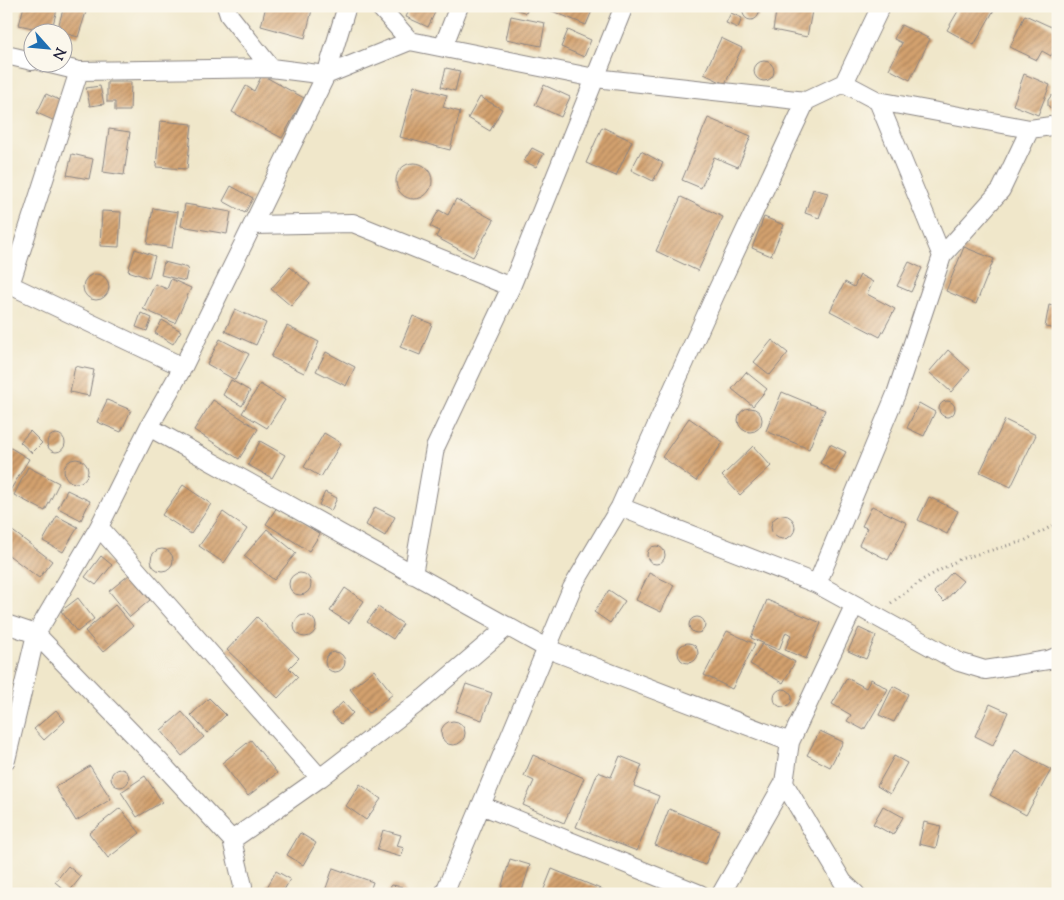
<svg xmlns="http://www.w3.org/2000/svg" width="1064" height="900" font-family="'Sorts Mill Goudy',serif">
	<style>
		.building { fill: url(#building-hatch) }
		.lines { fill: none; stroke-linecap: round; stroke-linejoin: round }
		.minor-casing { stroke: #898482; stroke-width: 20 }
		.path { stroke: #898482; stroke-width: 3; stroke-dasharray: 1 4; stroke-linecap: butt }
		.minor { stroke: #fff; stroke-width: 18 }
	</style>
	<defs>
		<pattern id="building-hatch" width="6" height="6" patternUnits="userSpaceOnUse" patternTransform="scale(1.25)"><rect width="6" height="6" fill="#d3a16e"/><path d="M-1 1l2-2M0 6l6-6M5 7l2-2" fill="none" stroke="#ab835c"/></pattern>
	</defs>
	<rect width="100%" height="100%" fill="#fbf7ec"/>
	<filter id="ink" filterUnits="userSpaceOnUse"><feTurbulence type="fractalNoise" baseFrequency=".02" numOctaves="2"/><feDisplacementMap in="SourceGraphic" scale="10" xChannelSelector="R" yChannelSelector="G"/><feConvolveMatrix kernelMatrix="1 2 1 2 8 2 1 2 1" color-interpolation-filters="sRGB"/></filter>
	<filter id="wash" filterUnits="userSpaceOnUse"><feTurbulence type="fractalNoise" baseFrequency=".0096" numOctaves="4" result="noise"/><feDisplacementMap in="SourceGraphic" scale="20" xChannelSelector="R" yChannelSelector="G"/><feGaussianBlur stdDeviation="1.12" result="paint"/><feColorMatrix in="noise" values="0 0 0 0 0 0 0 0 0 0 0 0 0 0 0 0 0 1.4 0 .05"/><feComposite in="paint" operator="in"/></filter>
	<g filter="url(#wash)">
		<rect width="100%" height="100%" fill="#f0e7ca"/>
		<g id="blocks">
			<path class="building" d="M743 12a8 8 0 1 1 16 0a8 8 0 1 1-16 0Z
				M24,6H58L51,32L19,25Z
				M64,6H88L78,37L57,31Z
				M266,6H313L305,38L261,26Z
				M411,6H438L428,27L406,17Z
				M509,6H529L526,13Z
				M546,6H594L586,25L545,8Z
				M777,6L812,11L807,37L773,30Z
				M961,6H988L994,10L974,45L947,30Z
				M731,13L742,18L738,28L726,23Z
				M1025,15L1058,30V42L1051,56L1042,51L1037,60L1010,47Z
				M511,16L545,23L541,46L506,39Z
				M901,25L930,39L910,80L889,69L902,43L894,39Z
				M568,30L591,40L584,57L561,47Z
				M721,38L742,48L725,84L704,74Z
				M754 71a10 10 0 1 1 20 0a10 10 0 1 1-20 0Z
				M446,68L460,71L455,91L441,87Z
				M1024,74L1050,85L1038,115L1013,105Z
				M262,75L304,98L282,138L232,112L246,86L254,91Z
				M107,82H131L130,111H115V102H107Z
				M544,85L570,97L561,117L535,105Z
				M100,86L104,104L90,106L86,88Z
				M414,86L447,95L443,107L460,112L450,150L400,137Z
				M46,94L64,102L55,121L37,113Z
				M1058,95V112H1056L1048,106V100L1051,96Z
				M480,97L502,109L490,131L468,118Z
				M708,118L751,136L738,167L714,157L701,188L682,180Z
				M160,121L192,124L187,169L156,167Z
				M602,127L632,141L616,176L586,163Z
				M109,129L130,132L124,175L103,172Z
				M532,148L544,154L536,167L524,161Z
				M6,150L11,152L6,165Z
				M641,151L663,163L653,181L631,170Z
				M72,154L93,159L89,179L67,175Z
				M396 181a18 18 0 1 1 36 0a18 18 0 1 1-36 0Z
				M231,186L253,198L245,213L223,201Z
				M813,189L828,193L819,218L805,213Z
				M681,197L723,217L698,271L656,251Z
				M456,199L494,220L473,257L436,237L439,231L430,226L439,210L448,215Z
				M185,204L231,212L227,234L181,226Z
				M153,208L178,212L172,248L147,244Z
				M102,211L121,212L119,247L100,246Z
				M764,217L784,225L771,256L752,248Z
				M964,247L994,259L976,304L946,291Z
				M135,249L155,256L149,278L128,271Z
				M164,262L188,268L185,281L161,275Z
				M909,262L922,268L911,292L897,286Z
				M290,267L310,284L291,306L271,289Z
				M83 287a13 13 0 1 1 26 0a13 13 0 1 1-26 0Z
				M860,275L873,282L867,294L895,309L880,337L830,311L845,282L854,287Z
				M171,279L191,288L175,323L143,309L155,284L167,289Z
				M1049,305L1058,307V329L1045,327Z
				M235,309L266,323L256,345L225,331Z
				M141,313L152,318L147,331L136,327Z
				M413,316L432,324L420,355L400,347Z
				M162,320L181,331L173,344L155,333Z
				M287,326L319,342L304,373L271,357Z
				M220,339L249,354L235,380L207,364Z
				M772,340L788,353L770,375L754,362Z
				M948,350L970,370L951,392L929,372Z
				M326,352L355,367L346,386L316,371Z
				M75,366L94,370L89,396L70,392Z
				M746,372L767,389L753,406L732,389Z
				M231,380L250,391L242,406L223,395Z
				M260,384L285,400L267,428L242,413Z
				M782,392L825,410L809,449L766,431Z
				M107,400L131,410L121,432L97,422Z
				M213,400L258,429L239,459L194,430Z
				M939 409a8 8 0 1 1 16 0a8 8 0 1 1-16 0Z
				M919,403L935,412L924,436L907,428Z
				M738 420a12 12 0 1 1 24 0a12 12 0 1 1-24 0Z
				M689,418L723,442L696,481L662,457Z
				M1005,420L1036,435L1011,487L980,472Z
				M30,431L42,443L32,453L20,442Z
				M324,433L341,443L321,477L304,467Z
				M47 443a9 9 0 1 1 18 0a9 9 0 1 1-18 0Z
				M260,441L285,455L272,478L248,465Z
				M830,444L846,452L835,472L820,463Z
				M6,445L29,459L8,494H6Z
				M753,446L771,466L740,495L722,476Z
				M64 471a12 12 0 1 1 24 0a12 12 0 1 1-24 0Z
				M28,467L59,483L45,511L14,495Z
				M183,485L211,504L191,534L162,515Z
				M67,490L90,501L81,520L58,508Z
				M325,492L337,498L331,511L319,505Z
				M929,497L958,511L947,534L918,520Z
				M872,506L907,523L888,560L859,545L867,528L862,526Z
				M277,507L320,534L309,551L266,524Z
				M375,507L395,517L385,536L366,525Z
				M223,512L247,529L224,563L199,546Z
				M771 527a12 12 0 1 1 24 0a12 12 0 1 1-24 0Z
				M57,516L78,527L63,552L43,541Z
				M6,526L52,561L39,578L6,553Z
				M267,529L296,553L274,580L244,556Z
				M647 555a9 9 0 1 1 18 0a9 9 0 1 1-18 0Z
				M151 560a11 11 0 1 1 22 0a11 11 0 1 1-22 0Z
				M101,556L112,565L96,585L85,577Z
				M952,572L963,581L944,602L934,592Z
				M289 584a11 11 0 1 1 22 0a11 11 0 1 1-22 0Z
				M649,573L674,585L661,612L636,600Z
				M129,575L150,600L130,617L109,591Z
				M345,588L364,601L349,623L330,611Z
				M609,590L625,601L610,623L594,612Z
				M78,598L94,619L77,632L61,611Z
				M767,600L821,623L806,659L785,650L791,635L786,632L779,650L751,638Z
				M115,605L133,626L103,652L85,631Z
				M378,607L403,624L393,639L367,622Z
				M294 626a11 11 0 1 1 22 0a11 11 0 1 1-22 0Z
				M257,617L299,658L289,668L298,677L278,698L227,650Z
				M689 625a8 8 0 1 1 16 0a8 8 0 1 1-16 0Z
				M859,628L876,636L866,659L848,651Z
				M727,631L755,644L732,689L704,675Z
				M678 653a10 10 0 1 1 20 0a10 10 0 1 1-20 0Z
				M762,644L795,662L783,683L750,664Z
				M325 662a10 10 0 1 1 20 0a10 10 0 1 1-20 0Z
				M374,670L393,694L369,713L350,689Z
				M847,678L866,688L871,679L888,689L864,730L847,721L851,715L832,704Z
				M466,684L492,693L482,720L456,711Z
				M893,686L908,694L894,722L879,715Z
				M774 698a9 9 0 1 1 18 0a9 9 0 1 1-18 0Z
				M209,698L226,715L207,733L191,715Z
				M343,702L353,713L341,724L331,713Z
				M990,704L1008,712L993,745L975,736Z
				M56,710L65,721L44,740L34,729Z
				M182,712L204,737L182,756L161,730Z
				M441 733a12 12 0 1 1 24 0a12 12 0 1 1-24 0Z
				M820,731L843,742L830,767L807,755Z
				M251,740L277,773L248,796L222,763Z
				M1015,750L1051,770L1026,815L990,795Z
				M533,755L584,778L564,823L523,805L534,781L524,776Z
				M620,756L642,765L634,786L659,796L637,851L576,827L598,772L611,777Z
				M894,756L907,763L890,794L877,786Z
				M90,766L111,799L76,821L55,787Z
				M111 778a9 9 0 1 1 18 0a9 9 0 1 1-18 0Z
				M145,776L162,802L137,817L121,792Z
				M360,784L381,799L366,820L346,806Z
				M883,806L903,817L893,835L873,824Z
				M120,808L140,833L108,858L89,833Z
				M669,809L719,830L705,865L655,845Z
				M924,822L941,826L936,848L919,844Z
				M383,830L401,835L397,846L404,848L401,857L377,850Z
				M300,833L316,843L303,865L287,855Z
				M510,859L530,865L521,894L501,889Z
				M68,866L81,877L68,893L55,882Z
				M333,868L373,882L369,894H324Z
				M552,869L608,892V894H542Z
				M276,871L290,879L282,894H270L265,891Z
				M392,885L403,887L406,894H385Z"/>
		</g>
	</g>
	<g filter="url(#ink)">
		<use href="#blocks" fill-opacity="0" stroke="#898482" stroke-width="1"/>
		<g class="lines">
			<g class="minor-casing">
				<path id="minor" d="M226,6L229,15L271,68
					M379,6L410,41
					M443,47L459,6
					M6,55L32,61
					M42,62L79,71L271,68L326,75L410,41L595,78L806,101L844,83L881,6
					M844,83L878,101L1030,129L1058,125
					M878,101L942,256
					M253,225L353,223L511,287
					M6,283L183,367
					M10,285L79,71
					M149,427L548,649L790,742L784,783L721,894
					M620,507L817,584L959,662L985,670L1048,660L1058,656
					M99,527L320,778
					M413,575L435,448L511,287L624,6
					M817,584L896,394L942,256L1001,190L1030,129
					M6,624L36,634L161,763L232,840L243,886L241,894
					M790,742L854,606
					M6,760L36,634L99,527L149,427L183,367L326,75L347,6
					M784,783L843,882L856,894
					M481,805L700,894
					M232,840L320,778L424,698L508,626
					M444,894L572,588L620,507L715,295L806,101"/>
			</g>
			<path class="path" d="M891,603L924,579L960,559L1024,541L1058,523"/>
			<use href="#minor" class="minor"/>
		</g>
	</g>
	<rect width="1064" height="900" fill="none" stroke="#fbf7ec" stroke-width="25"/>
	<g transform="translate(48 48) rotate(117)"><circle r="24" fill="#fbf7ec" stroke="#a4a2a5"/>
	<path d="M0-4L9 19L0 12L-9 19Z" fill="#1f6fb2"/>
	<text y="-8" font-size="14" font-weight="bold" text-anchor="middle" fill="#22223b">N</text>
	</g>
</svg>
